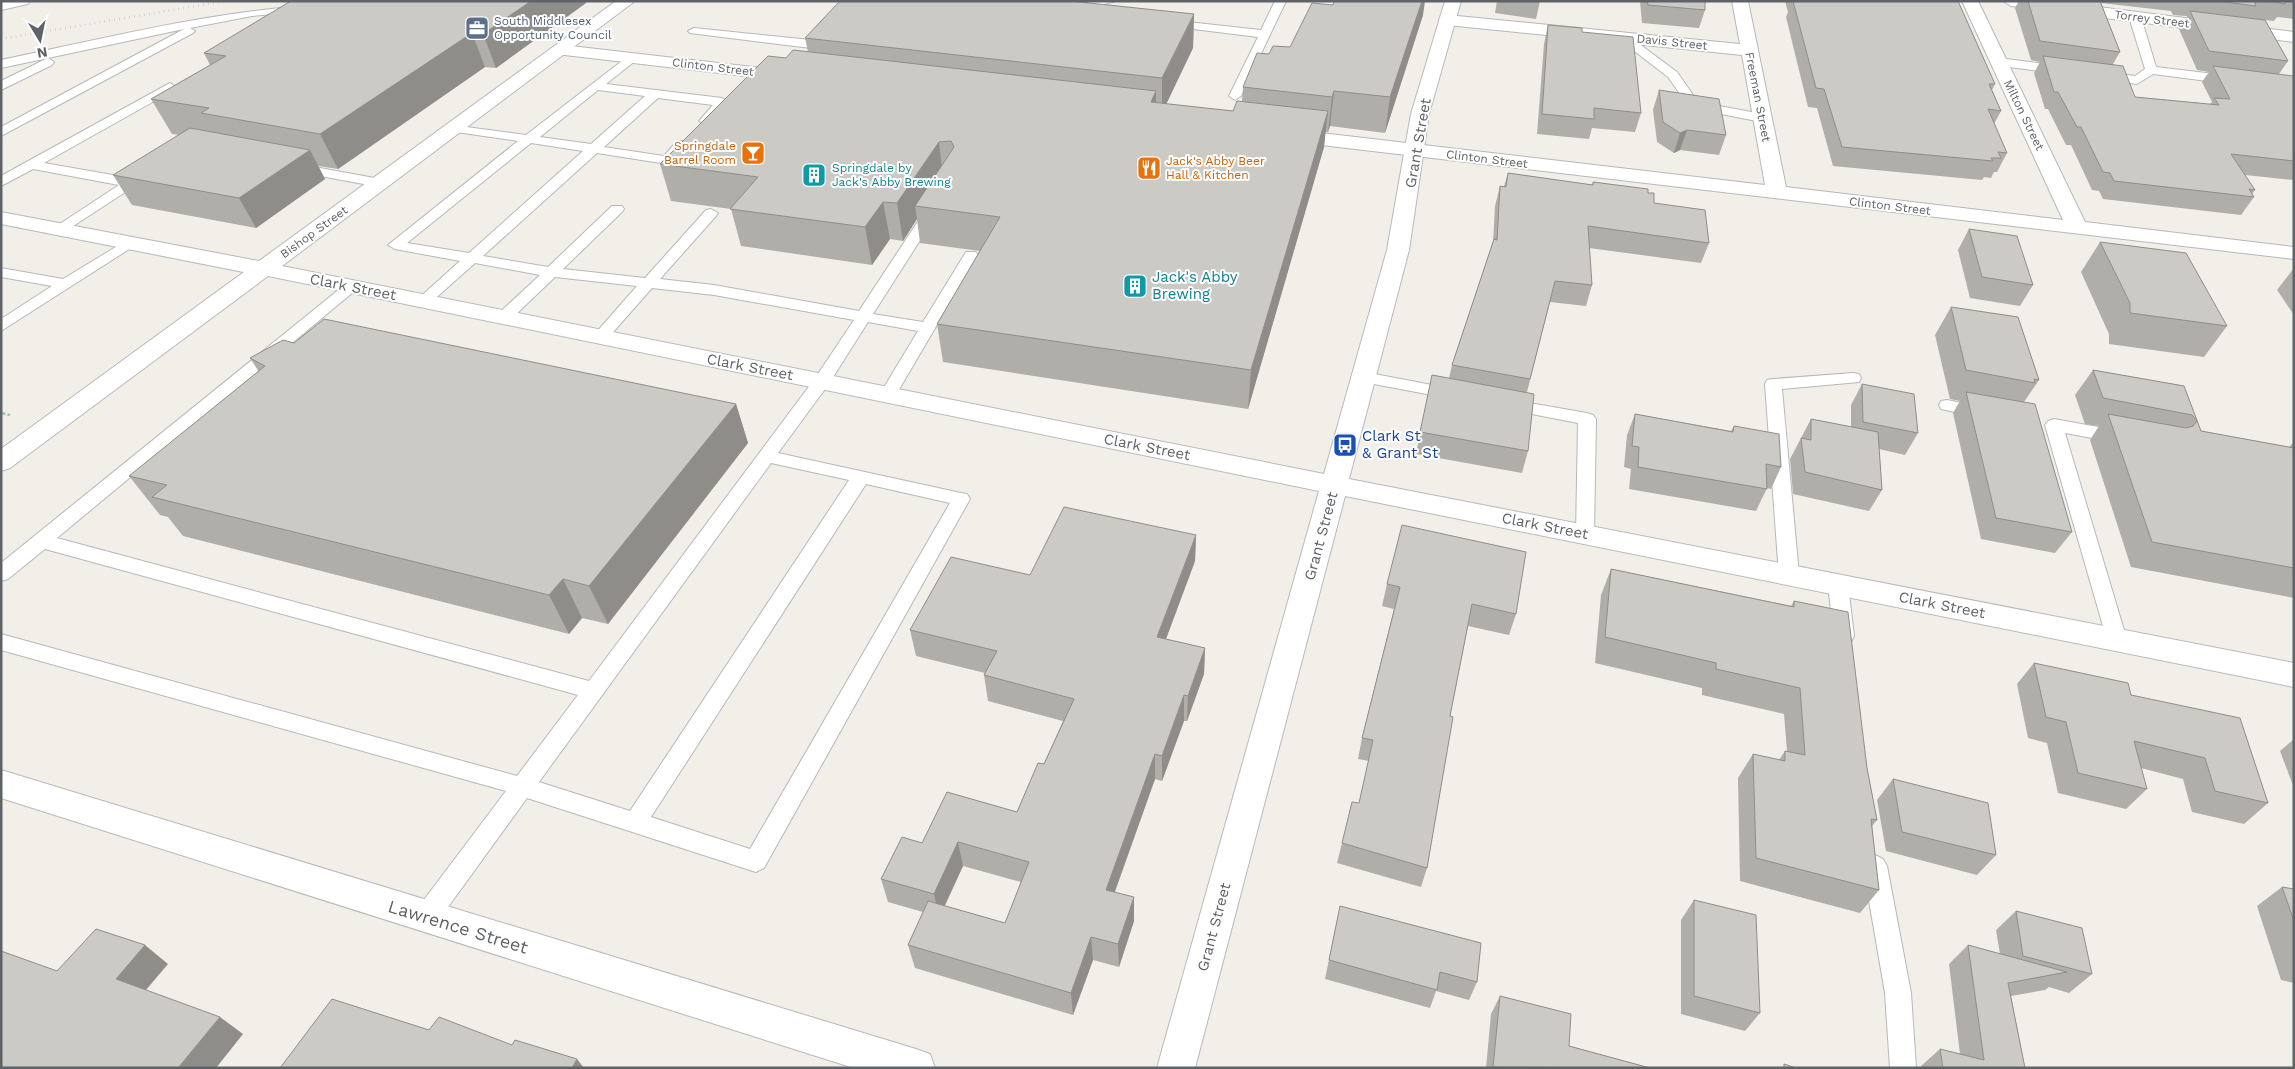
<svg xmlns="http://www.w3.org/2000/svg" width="2295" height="1069" font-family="'Work Sans',sans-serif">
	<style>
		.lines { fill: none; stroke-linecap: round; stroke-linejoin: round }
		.lane-casing { stroke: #b5b8bc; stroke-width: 2 }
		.street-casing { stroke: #b5b8bc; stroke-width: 2 }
		.secondary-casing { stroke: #b6babf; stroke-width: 2 }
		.path { stroke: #9cc7a9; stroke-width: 2.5; stroke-dasharray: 4.5 2; stroke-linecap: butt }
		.lane { fill: #fff; fill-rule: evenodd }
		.street { fill: #fff; fill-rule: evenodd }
		.secondary { fill: #fff; fill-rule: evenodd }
		.rail { stroke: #b6b7b8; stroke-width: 2.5; stroke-dasharray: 0.5 4.5; stroke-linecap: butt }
		.wall { fill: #afaea9; fill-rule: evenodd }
		.shaded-wall { fill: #8f8d8a }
		.building { fill: #cccac5; stroke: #8f8d8a }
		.labels { text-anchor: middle; stroke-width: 4; stroke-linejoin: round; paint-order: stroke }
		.far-street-label { font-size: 12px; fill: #5f6368; stroke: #fff }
		.far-service-label { font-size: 12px; fill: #4e5e75; stroke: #fff; text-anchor: start }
		.far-food-label { font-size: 12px; fill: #c56008; stroke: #fff; text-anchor: end }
		.far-culture-label { font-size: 12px; fill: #0d838f; stroke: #fff; text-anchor: start }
		.street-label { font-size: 15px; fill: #5f6368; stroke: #fff }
		.culture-label { font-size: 15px; fill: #0d838f; stroke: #fff; text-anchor: start }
		.transit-label { font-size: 15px; fill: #164399; stroke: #fff; text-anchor: start }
		.near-street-label { font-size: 18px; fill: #5f6368; stroke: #fff }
	</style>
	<rect width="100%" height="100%" fill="#f1efe8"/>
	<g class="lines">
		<g class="lane-casing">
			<path id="lane" d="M1094,1H1116L1073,12L1067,9L1069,7Z
				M1275,1H1286L1241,96L1235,100L1229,96L1258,37L1169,26L1163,23L1169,20L1261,30Z
				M302,6L306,7V11L252,16L190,28L195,31L193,33L1,136V127L184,29L1,68V60C101,39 200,14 302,6Z
				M2135,14L2141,17L2156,67L2231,76L2237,80L2231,84L2153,74L2137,84L2100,79L2098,76L2100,73L2104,72L2135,76L2145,69L2129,17Z
				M694,28L811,40L817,44L811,48L690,33L688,31Z
				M1632,35L1636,36L1642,46L1677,72L1698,102L1762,114L1768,118L1762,122L1690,108L1668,77L1633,50L1626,38Z
				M631,54L637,58L635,61L606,84L722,98L728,102L710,124L705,125L699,121L713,105L658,98L604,147L664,156L677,141H687L689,144L672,163L667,164L597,153L483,256L548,267L612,206H622L624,209L622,212L563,269L645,278L706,210L711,209L718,213L716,216L660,279L714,285L859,311L928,206H938L940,209L873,314L923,322L966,252H976L978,255L894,398H882L880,394L918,331L868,322L828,385L778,453L961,493L967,494L970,499L764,868L756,872L527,798L435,925L426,928L417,925L414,917L417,909L506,791L1,650V634L517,776L578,695L45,549L8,579L1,581V563L347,283L352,281L360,286L357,289L57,538L589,681L816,377L854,320L714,295L652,288L607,339L601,341L593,336L637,286L555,277L510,320L504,322L496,317L498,314L540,275L475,263L429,304H419L416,301L419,298L460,261L395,249L388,245L518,141L456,132L451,131L450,128L451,125L526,135ZM598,90L645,96L591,144L540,137ZM531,143L583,151L469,253L407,243ZM771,463L849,480L630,811L539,782ZM866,484L950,503L750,849L651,817Z
				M48,58L54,62L52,65L1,90V81Z
				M1998,58L2062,66L2068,70L2062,74L1994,65L1992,62Z
				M170,83L176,87L174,90L44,163L130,178L143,172L150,176L64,232L59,233L52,229L119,185L33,169L1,186V176Z
				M298,164L380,179L387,183L380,187L293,171L291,168Z
				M129,239L134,240L136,243L134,246L1,331V319L52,286L1,277V268L63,279Z
				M1364,372L1453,389L1459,390L1461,394L1459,398L1453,399L1358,381L1356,377L1358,373Z
				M1853,373L1859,374L1861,378L1859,382L1782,389L1799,575L1796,580L1789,582L1782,580L1779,575L1765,384L1767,380L1773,379Z
				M1507,399L1587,413L1593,415L1596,419L1594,534L1592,539L1585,541L1578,539L1576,534L1578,423L1501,408L1499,404L1501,400Z
				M1947,400L1987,408L1989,412L1987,416L1981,418L1941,409L1939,405L1941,401Z
				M2054,419L2120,431L2126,433L2129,437L2126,441L2120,443L2065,433L2127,640L2124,646L2117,648L2110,646L2107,640L2045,425L2048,421Z
				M1838,578L1845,580L1848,585L1854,636L1851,642L1844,644L1837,642L1834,636L1828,585L1831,580Z
				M1875,855L1883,859L1887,866L1911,993L1916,1068H1890L1885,993L1863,866L1867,859Z"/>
		</g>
		<g class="street-casing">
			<path id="street" d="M1732,1H1748L1786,187L2063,220L1962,1H1978L2085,222L2294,247V259L1287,141L1280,139L1277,135L1280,131L1287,129L1765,185L1742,55L1447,25L1441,24L1439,20L1441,16L1447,15L1740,44Z
				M2003,1H2052L2294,32V42L2011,6Z
				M562,45L788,71L794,72L797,76L794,80L788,81L556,54L553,50L556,46Z
				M1,212L264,262L272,264L275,269L272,274L264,276L1,224Z
				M1,770L916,1049L930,1054L935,1068H854L1,798Z"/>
		</g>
		<g class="secondary-casing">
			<path id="secondary" d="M1,1H30L28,4L1,10Z
				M616,1H635L282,266L1324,474L1387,250L1411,114L1445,1H1461L1429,114L1409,250L1349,479L2294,663V687L1345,496L1195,1068H1157L1319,491L268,276L10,468L1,471V449Z"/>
		</g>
		<path class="path" d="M1,413L10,415"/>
		<use href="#lane" class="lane"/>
		<use href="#street" class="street"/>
		<use href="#secondary" class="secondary"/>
		<path class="rail" d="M1,39L225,1"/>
	</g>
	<path class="wall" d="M1497,1H1540L1536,19L1495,13Z
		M1640,1H1705V10L1699,28L1642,23Z
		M1785,1H1958L1995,84L1992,90L2001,111L1994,124L2007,153L1997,172H1994L1991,178L1984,177L1982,180L1833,166L1817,108L1808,107L1786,17L1788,12Z
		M2019,1H2294V19L2277,17L2274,21L2265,20L2288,61L2279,74L2294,77V180L2245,175L2255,190L2252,194L2254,197L2241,215L2103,199L2099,191L2092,190L2071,145H2066L2048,109H2045L2034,73L2040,62L2031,60L2015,8ZM2101,3L2171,11L2173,15L2187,16L2179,29L2197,70L2209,72L2202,82L2212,102L2210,104L2135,97L2113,64L2120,52Z
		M586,3L496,68L485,67L338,169L318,166L325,179L256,228L132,205L113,175L180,135L172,134L151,99L210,65L204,53Z
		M1194,14L1193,48L1166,104L1233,111L1242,101L1243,87L1269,54L1290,47L1423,15L1385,133L1330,126L1328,132H1325L1324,147L1248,409L943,362L937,324L980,251L920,243L917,219L903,241L890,239L872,265L741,246L731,209L671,201L660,164L786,58L808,52L805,38Z
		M1548,25L1582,32L1641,113L1635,132L1592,128L1589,139L1537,134L1544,44Z
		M1659,90L1726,135L1719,155L1680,150L1674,153L1657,142L1653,110Z
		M1508,173L1592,185L1593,182L1648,193L1654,203L1709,243L1701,263L1589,248L1592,285L1586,306L1550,302L1527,392L1528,451L1522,473L1416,454L1432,375L1449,378L1452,365L1493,242L1495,206L1500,186H1504Z
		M1969,229L2033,285L2020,306L1970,298L1958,250Z
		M2100,242L2227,326L2204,357L2109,344V334L2081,272Z
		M2294,268V315L2277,290Z
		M1951,307L2039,380L2024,402L2072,532L2055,553L1981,539L1953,413L1960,401L1950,399L1935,335Z
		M294,343L736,404L748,443L608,624L582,618L569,634L183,536L168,517L160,515L129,476L259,372L250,358Z
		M2093,370L2184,386L2201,431L2289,447L2294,442V598L2131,567L2090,440L2099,426L2085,424L2075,395Z
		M1862,384L1918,433L1905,455L1879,449L1882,490L1869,511L1793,494L1790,459L1811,419L1851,427V405Z
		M1635,414L1731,431L1734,426L1781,467L1771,489L1767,488L1756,511L1629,489L1631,469L1624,467L1627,435Z
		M1196,535L1195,561L1166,639L1205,648L1204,674L1187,721H1184L1162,781L1155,779L1115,892L1134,921L1119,967L1093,960L1073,1015L915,968L908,945L923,912L888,902L881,879L922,843L1017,812L1044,764L1063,721L988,701L984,675L985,673L916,656L910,630L1030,575ZM963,866L1021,882L1005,923L945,906Z
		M1611,569L1791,606L1794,601L1867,768L1877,820L1872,826L1879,890L1860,913L1740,881L1738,778L1753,754L1779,760L1785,751H1787L1784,714L1702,695V688L1595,663L1601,595Z
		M1387,584L1516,614L1509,635L1468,626L1450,716L1427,868L1421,887L1337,863L1342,843L1359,803L1369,761L1358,759L1362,738L1394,609L1382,606Z
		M2034,663L2131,695L2268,803L2244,824L2192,812L2183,779L2141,768L2147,789L2126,809L2058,793L2047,743L2028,738L2017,684Z
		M2294,739V788L2280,751Z
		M1893,779L1996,855L1977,875L1886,851L1877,800Z
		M2282,887L2294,889V983L2281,980L2257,906Z
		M1694,900L1760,1013L1745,1031L1681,1014V920Z
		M1340,906L1477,982L1469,1000L1436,991L1430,1008L1325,979Z
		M2016,911L2092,974L2069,993L2049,987L2045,990L2011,996L2025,1068H1921V1066L1940,1049L1960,1054L1949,964L1968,945L2000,954L1996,930Z
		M1500,996L1569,1046L1650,1068H1486L1491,1014Z"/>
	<path class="shaded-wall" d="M531,1H585L586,3L496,68L483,34Z
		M1422,1H1425L1423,15L1385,133L1390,97Z
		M1194,14L1193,48L1162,113V78Z
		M472,33L485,67L338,169L320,134Z
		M1156,91V127L1151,102Z
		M1334,91L1330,126L1328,132L1332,97Z
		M1328,111L1324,147L1248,409L1251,370Z
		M1687,130L1680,150L1674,153L1680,133Z
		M939,142L943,178L915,206L917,219L903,241L897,203Z
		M310,150L325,179L256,228L239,198Z
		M883,202L890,239L872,265L865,227Z
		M736,404L748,443L608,624L589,586Z
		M1196,535L1195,561L1157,663V637Z
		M563,579L582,618L569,634L549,595Z
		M1205,648L1204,674L1187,721L1188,696Z
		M1184,695V721L1162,781V756Z
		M1155,754V779L1107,913L1106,890Z
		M958,842L963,866L939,917L934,894Z
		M1134,897V921L1119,967L1118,944Z
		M1091,937L1093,960L1073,1015L1071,993Z
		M145,945L168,964L140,997L116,979Z
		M220,1017L243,1034L216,1068H178Z
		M577,1059L584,1068H572Z"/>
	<path class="building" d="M291,1H531L483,34L472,33L320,134L201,113L209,108L151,99L226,56L204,53Z
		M840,1H1070L1194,14L1162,78L805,38Z
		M1334,1H1422L1390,97L1334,91L1332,97L1243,87L1257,53L1269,54L1273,46L1290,47L1312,3L1333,5Z
		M1647,1H1705V10L1648,5Z
		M1793,1H1958L1995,84H1989L2001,111L1988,109L2007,153L1998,152L2001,158H1991L1993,161L1842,147L1824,89L1816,88Z
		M2028,1H2100L2120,52L2040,41Z
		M2217,1H2254L2256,6Z
		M2269,1H2284L2285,4Z
		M2190,11L2265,20L2288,61L2209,51Z
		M1548,25L1582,28V32L1633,37L1641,113L1594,108V119L1542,114Z
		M793,50L1156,91L1151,102L1233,111L1237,101L1328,111L1251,370L937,324L1000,217L915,206L954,147L951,141L939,142L897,203L883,202L865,227L730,209L758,177L660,164L768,56L786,58Z
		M2043,56L2123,66L2135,97L2219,105L2214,98L2230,99L2213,66L2293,76L2294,77V161L2231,154L2255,190L2249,189L2254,197L2114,181L2110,173L2103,172L2081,127H2077L2058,92H2054Z
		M1659,90L1719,99L1726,135L1687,130L1680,133L1663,122Z
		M190,128L310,150L239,198L113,175Z
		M1508,173L1593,185V182L1648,189V193H1654V203L1705,210L1709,243L1588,226L1592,285L1555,281L1530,379L1452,365L1494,239L1497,240L1500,186L1506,187Z
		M1969,229L2017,236L2033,285L1982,277Z
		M2100,242L2186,253L2227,326L2130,313V303Z
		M1951,307L2018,317L2039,380L2034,379L2035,383L1966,370Z
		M324,319L736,404L589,586L563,579L549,595L152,497L167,485L129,476L265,366L250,358L283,340L294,343Z
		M2093,370L2184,386L2201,431L2294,448V568L2152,542L2108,414L2186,428L2193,426L2197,421L2192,415L2103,398Z
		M1432,375L1534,394L1528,451L1420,432Z
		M1862,384L1914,394L1918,433L1863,422Z
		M1966,392L2035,404L2072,532L1996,518Z
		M1635,414L1733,432L1734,426L1779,434L1781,467L1766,464L1767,489L1638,467L1639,447L1632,446Z
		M1811,419L1878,432L1882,490L1805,472L1801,438L1811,440Z
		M1064,507L1196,535L1157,637L1205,648L1188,696L1184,695L1162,756L1155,754L1106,890L1134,897L1118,944L1091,937L1071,993L908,945L928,901L1005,923L1029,862L958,842L934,894L881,879L902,837L922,843L947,792L1017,812L1038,763L1044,764L1074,699L984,675L997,651L910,630L951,557L1030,575Z
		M1402,525L1526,552L1516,614L1472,604L1450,716L1453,717L1427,868L1342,843L1352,802L1359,803L1373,740L1362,738L1400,587L1387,584Z
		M1611,569L1794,607V601L1848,612L1867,768L1877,820L1871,819L1879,890L1756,858L1753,754L1785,761V751L1805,755L1800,688L1716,669V663L1605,637Z
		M2034,663L2128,683L2131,695L2240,718L2268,803L2215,791L2205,758L2134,741L2147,789L2078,773L2066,722L2046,717Z
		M1893,779L1988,803L1996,855L1902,832Z
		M2282,887L2294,889V921Z
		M1694,900L1756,915L1760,1013L1694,996Z
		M1340,906L1481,943L1477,982L1440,972L1437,990L1329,960Z
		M2016,911L2082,928L2092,974L2023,956Z
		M96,929L145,945L116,979L220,1017L178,1068H1V951L57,971Z
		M1968,945L2067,972L2008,983L2025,1068H1943L1940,1049L1984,1060Z
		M1500,996L1571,1014L1569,1046L1650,1068L1493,1067Z
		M332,999L429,1030L439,1017L512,1045L515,1040L577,1059L572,1068H280Z
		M1784,1064L1796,1068H1784Z"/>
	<defs>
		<g id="office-square" transform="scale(1.25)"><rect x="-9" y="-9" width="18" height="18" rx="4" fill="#5c6f8a" stroke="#fff"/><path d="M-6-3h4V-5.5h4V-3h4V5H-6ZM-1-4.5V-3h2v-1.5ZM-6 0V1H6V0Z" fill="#fff"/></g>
		<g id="bar-square" transform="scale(1.25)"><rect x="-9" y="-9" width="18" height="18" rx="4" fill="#e8710a" stroke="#fff"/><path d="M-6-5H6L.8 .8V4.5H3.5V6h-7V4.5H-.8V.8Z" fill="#fff"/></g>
		<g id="restaurant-square" transform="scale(1.25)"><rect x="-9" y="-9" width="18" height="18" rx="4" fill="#e8710a" stroke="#fff"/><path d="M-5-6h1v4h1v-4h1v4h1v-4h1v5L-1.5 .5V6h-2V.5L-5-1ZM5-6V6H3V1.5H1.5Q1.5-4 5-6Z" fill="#fff"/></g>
		<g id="building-square" transform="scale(1.25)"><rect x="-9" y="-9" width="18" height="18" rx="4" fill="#0f9aa8" stroke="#fff"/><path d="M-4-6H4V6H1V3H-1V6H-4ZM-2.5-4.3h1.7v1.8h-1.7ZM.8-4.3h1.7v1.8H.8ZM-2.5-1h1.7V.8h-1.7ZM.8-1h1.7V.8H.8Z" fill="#fff"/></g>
		<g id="bus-square" transform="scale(1.25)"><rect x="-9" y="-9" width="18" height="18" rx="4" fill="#1a4fb4" stroke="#fff"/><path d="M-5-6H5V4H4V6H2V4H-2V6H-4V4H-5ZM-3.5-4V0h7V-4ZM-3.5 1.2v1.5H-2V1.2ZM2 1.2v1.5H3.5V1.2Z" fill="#fff"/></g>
	</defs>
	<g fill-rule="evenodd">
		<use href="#office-square" x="477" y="28"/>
		<use href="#bar-square" x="753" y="153"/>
		<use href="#restaurant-square" x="1149" y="168"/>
		<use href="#building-square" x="814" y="175"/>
		<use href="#building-square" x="1135" y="286"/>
		<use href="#bus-square" x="1345" y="445"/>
	</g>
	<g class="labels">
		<g class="far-street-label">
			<text transform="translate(2152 19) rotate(7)" y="4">Torrey Street</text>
			<text transform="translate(1672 42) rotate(6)" y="4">Davis Street</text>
			<text transform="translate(713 67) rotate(7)" y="4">Clinton Street</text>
			<text transform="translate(1758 97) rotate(79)" y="4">Freeman Street</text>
			<text transform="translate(2024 115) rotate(64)" y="4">Milton Street</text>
			<text transform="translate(1487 159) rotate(7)" y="4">Clinton Street</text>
			<text transform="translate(1890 206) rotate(7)" y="4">Clinton Street</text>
			<text transform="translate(314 232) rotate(-36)" y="4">Bishop Street</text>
		</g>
		<g class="far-service-label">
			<text x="494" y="25">South Middlesex<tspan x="494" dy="14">Opportunity Council</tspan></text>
		</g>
		<g class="far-food-label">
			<text x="736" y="150">Springdale<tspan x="736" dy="14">Barrel Room</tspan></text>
			<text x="1166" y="165" text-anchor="start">Jack's Abby Beer<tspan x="1166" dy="14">Hall &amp; Kitchen</tspan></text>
		</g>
		<g class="far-culture-label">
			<text x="832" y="172">Springdale by<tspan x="832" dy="14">Jack's Abby Brewing</tspan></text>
		</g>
		<g class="street-label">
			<text transform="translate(1418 143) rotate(-80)" y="5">Grant Street</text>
			<text transform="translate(353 287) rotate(11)" y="5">Clark Street</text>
			<text transform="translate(750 367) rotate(11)" y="5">Clark Street</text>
			<text transform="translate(1147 447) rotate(11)" y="5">Clark Street</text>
			<text transform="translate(1545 526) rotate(11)" y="5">Clark Street</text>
			<text transform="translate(1321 536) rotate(-75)" y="5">Grant Street</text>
			<text transform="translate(1942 605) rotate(11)" y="5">Clark Street</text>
			<text transform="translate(1214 927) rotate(-75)" y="5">Grant Street</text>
		</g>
		<g class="culture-label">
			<text x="1152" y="282">Jack's Abby<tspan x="1152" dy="17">Brewing</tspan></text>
		</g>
		<g class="transit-label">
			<text x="1362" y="441">Clark St<tspan x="1362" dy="17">&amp; Grant St</tspan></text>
		</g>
		<g class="near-street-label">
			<text transform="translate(458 927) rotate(17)" y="6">Lawrence Street</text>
		</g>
	</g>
	<rect width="2295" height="1069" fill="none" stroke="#5f6368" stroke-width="5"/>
	<g transform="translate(40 40) rotate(170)" stroke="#ffffff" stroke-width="4" paint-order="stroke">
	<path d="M0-4L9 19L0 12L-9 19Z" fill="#5f6368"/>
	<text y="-8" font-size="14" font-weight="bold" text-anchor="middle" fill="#5f6368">N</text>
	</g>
</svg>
